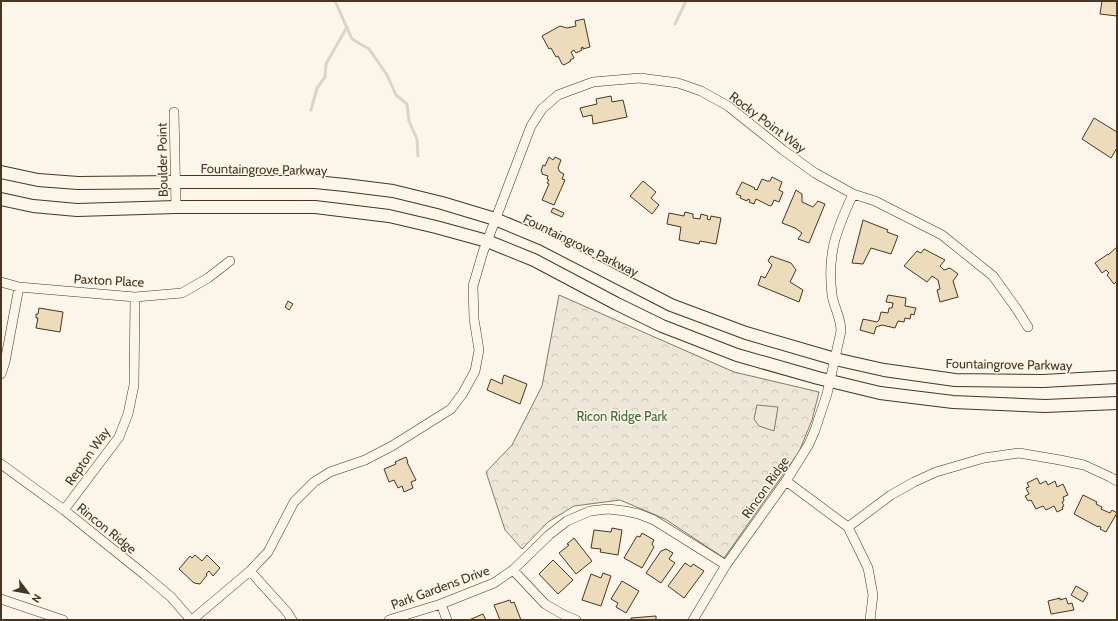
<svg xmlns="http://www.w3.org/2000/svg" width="1118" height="621" font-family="Cabin,sans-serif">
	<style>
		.park { fill: url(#park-crowns); stroke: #887966 }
		.pitch { fill: #ede6d9; stroke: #887966 }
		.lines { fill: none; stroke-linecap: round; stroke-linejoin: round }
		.stream { stroke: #dcd4c6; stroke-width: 3 }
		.building { fill: #ecdcbc; stroke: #4a3520 }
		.minor-casing { stroke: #4a3520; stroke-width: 10 }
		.secondary-casing { stroke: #4a3520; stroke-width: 14 }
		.minor { stroke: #fbf6e9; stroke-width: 9 }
		.secondary { stroke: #fbf6e9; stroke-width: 12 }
		.labels { text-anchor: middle; stroke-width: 3; stroke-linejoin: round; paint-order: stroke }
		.street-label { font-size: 13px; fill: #4a3520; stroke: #fbf6e9 }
		.park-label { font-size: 13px; fill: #436837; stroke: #fbf6e9 }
	</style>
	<defs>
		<pattern id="park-crowns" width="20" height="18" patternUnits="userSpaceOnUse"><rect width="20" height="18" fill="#ede6d9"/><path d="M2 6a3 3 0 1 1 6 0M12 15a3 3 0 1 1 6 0" fill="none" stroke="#cdc6ba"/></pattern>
	</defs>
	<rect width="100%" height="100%" fill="#fbf6e9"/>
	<path class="park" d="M559,295L734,372L819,392L812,420L799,452L724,558L665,519L620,500L574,506L548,522L522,549L505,530L486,472L512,445L542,386Z"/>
	<path class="pitch" d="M757,405L778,407L774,431L759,426L754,419Z"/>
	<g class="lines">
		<path class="stream" d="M335,1L352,39L369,49L387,75L396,95L407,104L409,121L417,139L418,156
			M675,24L686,1
			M311,110L317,88L325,77L326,64L347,27"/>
	</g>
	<path class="building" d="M1102,1H1117V16L1100,14Z
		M584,19L590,47L583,49V47L581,48L582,50L576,53L574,50L571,52L574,58L570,60L571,61L564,65L562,64L558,56L556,57L551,48L549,49L542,36L560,26L567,28L576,26L575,21Z
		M611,96L612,102L623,100L627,117L593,124L592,115L583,117L580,108L597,104L596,99Z
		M1094,118L1117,132V148L1111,158L1082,139Z
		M549,157L553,160L555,157L561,160L558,168L560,172L564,174L562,179L565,180L554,205L542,200L549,184L547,183L549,180L547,179L548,176L542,174V172L541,171L543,165L545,166Z
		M772,177L782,182L779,190L783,192L779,202L774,200L772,205L770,206L756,199L754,204L749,202L750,200L748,199L747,201L740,198L741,196L736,194L742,182L755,188L754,189L757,190L762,179L767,181H770Z
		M643,181L656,192L651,198L659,205L652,214L630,196Z
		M796,190L802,194V202L813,207L818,201L825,204L809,243L798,239L802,233L795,228L782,223Z
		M553,208L564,213L562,217L551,212Z
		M685,212L693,214V218L700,219L701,214L708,216L707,219L710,220L711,216L721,218L716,244L700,241L699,244L679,240L681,227L667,224L669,213L684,216Z
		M863,220L888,230L887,232L898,236L891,254L871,248L863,264L852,263Z
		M1117,247V281L1114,284L1107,275L1109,273L1106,270L1102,273L1095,263L1108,254V255Z
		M924,249L945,260L940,266L944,270L950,268L958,274L953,281L958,297L940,302L937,290L940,289L938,280L932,276L927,282L904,266L917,251L921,253Z
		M771,256L791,263L796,270L790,282L803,290L799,302L758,285L761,276L765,278L772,265L768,261Z
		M888,295L906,298L905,306L916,308L914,315L911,314L910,319L905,318L904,322L898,321L895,328L882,325L876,327L874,334L860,330L863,319L877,322L879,320L881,312L888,313L889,308H892L893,303L886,302Z
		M288,301L293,304L289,310L285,307Z
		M39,308L63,312L60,332L36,328L38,318H36V314H38Z
		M504,375L527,384L520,404L487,390L491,379L502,384L503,382L502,381Z
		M406,457L408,462H407L416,480L411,482L413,488L404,492L402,486L398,488L394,480L389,482L384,469L396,464L395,462Z
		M1037,478L1040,484L1046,481L1048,485L1055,481L1057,487L1063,484L1068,495L1063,497L1064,501L1062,502L1064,506L1062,507L1063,509L1057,512L1054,506L1046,510L1043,506L1036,509L1031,500L1028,501L1025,496L1029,494L1026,488L1029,487L1027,483Z
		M1083,495L1097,502L1096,504L1102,507L1101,509L1110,513L1112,510L1117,513L1106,532L1100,529L1101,527L1098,526V527L1074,514Z
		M612,528L622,530L618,555L600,552L601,549L591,548L594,530L611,532Z
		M642,533L654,540L652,544L654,547L642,568L624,558L637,536L640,537Z
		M574,538L592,561L576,574L559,553L569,545L567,544Z
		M666,549L673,553L669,559L675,563L661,583L646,573L661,551Z
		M195,555L202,561L207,555L220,568L213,576L209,571L206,574L207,575L200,584L194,583L179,569L190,556L192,558Z
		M553,560L573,580L558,594L539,574Z
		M685,563L691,567L693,564L704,571L684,598L668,586Z
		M603,573L611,576L601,606L582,600L591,574L601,578Z
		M622,581L639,591L626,613L616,607L618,603L611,599Z
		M1076,586L1088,593L1083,602L1071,595Z
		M1060,598V600L1066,598L1068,604L1072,603L1074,610L1051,614L1048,601Z
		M510,600L511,603L514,602L521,620H500L494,605Z
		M483,614L486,620H469Z
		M656,616V620H631V618Z"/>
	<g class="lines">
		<g class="minor-casing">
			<path id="minor" d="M174,112L176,207
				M1,282L19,287L135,297L182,293L208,278L230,261
				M1,374L5,362L19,287
				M1,464L64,510L145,575L171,597L191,620
				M786,481L848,527L868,568L873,595L870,620
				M64,510L119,437L128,414L134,385L135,297
				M848,527L891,495L914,482L936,472L984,458L1019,453L1060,460L1084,465L1110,477L1117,481
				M513,570L545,604L564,615L576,620
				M250,571L287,612L292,620
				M1,599L63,620
				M441,604L447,620
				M192,620L250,571L268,552L294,502L314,482L330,472L365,460L392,446L451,409L463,393L475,371L479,350L474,319L473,286L483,252L531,126L542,109L558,95L593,82L640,78L678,83L701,91L728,106L783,150L815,173L853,194L875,201L942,235L993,276L1016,308L1028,327
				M389,620L441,604L494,583L513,570L549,535L567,521L590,511L608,509L625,511L639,514L654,520L726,565
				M693,620L726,565L786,481L809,444L815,430L827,394L841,331C841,317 834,308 832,295C827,253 836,231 853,194"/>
		</g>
		<g class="secondary-casing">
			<path id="secondary" d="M1,172L38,180L78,183L176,182H315L345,185L393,191L442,203L495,219L543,239L671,305L746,333L835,359L884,370L955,380L1043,381L1117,377
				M1,199L33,206L77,210L176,207H315L389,216L436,227L487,241L534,260L617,304L662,326L737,355L818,378L880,393L953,402L1045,406L1117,403"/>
		</g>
		<use href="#minor" class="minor"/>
		<use href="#secondary" class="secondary"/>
	</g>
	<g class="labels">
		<g class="street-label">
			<text transform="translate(768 122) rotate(37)" y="5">Rocky Point Way</text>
			<text transform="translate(162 160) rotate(-91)" y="5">Boulder Point</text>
			<text transform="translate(264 169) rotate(1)" y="5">Fountaingrove Parkway</text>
			<text transform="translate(581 245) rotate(26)" y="5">Fountaingrove Parkway</text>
			<text transform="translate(109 280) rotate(3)" y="5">Paxton Place</text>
			<text transform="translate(1009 364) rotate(1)" y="5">Fountaingrove Parkway</text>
			<text transform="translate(87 456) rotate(-55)" y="5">Repton Way</text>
			<text transform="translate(765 487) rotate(-55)" y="5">Rincon Ridge</text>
			<text transform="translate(107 528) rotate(39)" y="5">Rincon Ridge</text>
			<text transform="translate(440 587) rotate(-20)" y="5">Park Gardens Drive</text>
		</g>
		<g class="park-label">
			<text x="622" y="421">Ricon Ridge Park</text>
		</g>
	</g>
	<rect width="1118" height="621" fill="none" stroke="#4a3520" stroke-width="4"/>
	<g transform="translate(28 593) rotate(122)" stroke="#fbf6e9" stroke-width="3" paint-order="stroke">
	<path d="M0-3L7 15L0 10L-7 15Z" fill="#4a3520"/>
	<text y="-6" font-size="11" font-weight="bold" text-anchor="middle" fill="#4a3520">N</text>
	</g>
</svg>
